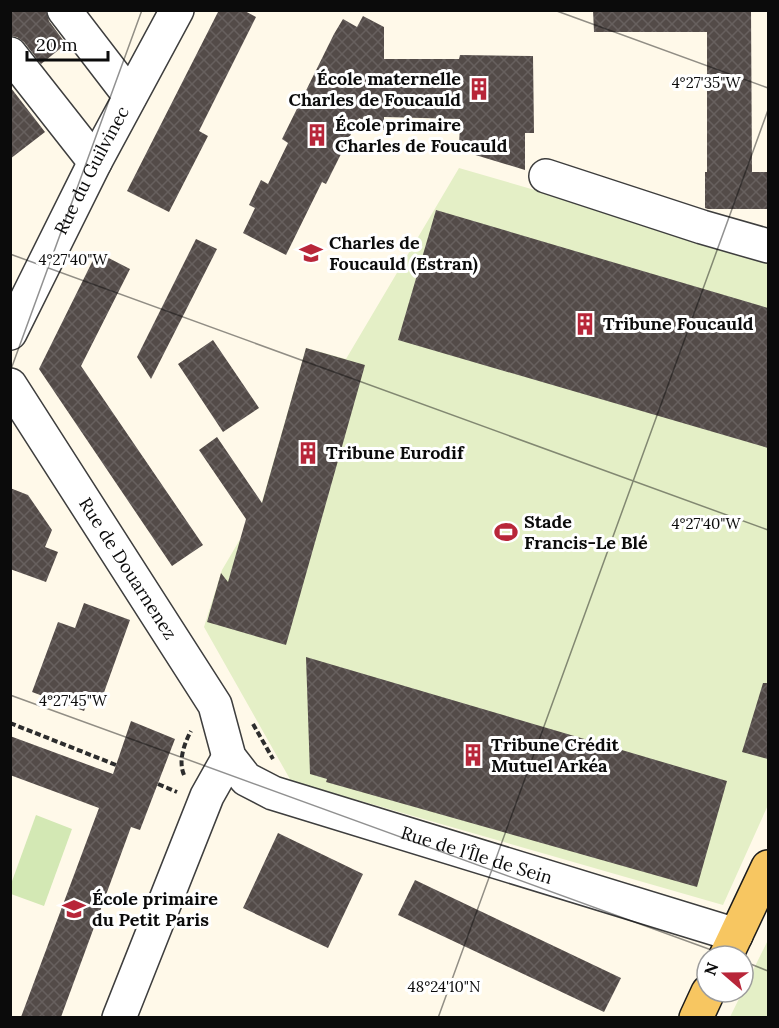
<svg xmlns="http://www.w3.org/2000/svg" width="779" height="1028" font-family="Lora,serif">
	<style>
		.park { fill: #d3e8b4 }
		.pitch { fill: #e4efc6 }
		.building { fill: url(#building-cross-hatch) }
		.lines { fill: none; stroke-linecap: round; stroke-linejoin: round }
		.minor-casing { stroke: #3e3e3e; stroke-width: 36 }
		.major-casing { stroke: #1c1c1c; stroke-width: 36 }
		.path { stroke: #2d2d2d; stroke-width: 4; stroke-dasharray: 6 3; stroke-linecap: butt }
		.minor { stroke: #fff; stroke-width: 33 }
		.major { stroke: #f7c661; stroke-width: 33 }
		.ticks { fill: none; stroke: #0b0b0b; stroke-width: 1.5; stroke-opacity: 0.45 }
		.labels { text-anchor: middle; stroke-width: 6; stroke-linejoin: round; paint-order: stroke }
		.poi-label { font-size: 18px; font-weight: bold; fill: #0b0b0b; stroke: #fff; text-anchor: start }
		.street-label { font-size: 18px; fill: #0b0b0b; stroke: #fff }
		.ticks-label { font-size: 15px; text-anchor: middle; fill: #0b0b0b; stroke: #fff; stroke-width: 6; stroke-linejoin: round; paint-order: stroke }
	</style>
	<defs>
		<pattern id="building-cross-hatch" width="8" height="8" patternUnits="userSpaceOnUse" patternTransform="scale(1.5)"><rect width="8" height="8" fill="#534b48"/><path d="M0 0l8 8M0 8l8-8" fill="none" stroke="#67605e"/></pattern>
	</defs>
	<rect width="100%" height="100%" fill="#fff9e9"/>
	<path class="park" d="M36,815L72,829L44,906L11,894V884Z"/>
	<path class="pitch" d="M459,168L768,258V805L723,905L291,781L204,627L222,570L262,502L306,348L346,359Z
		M768,940V1017H730Z"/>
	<path class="building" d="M10,10H46L49,21L66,44L41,64L24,42L17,37L10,36Z
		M219,10H243L256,17L199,131L208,136L169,212L127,191Z
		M593,10H751L752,172H768V209H708L705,208V172H707V32H594Z
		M363,16L384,27V59H459L460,55L533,56L534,133H525V170L459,150L460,119L384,117V130L359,118L326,184L322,182L286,255L243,233L255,208L249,205L261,180L268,184L288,143L282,139L334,34L343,19L357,27Z
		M10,85L12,87L11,88L45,132L10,159Z
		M436,210L768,308V448L398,340Z
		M196,239L217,249L151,379L137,357Z
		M97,252L130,269L81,366L203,545L172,566L39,369Z
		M213,340L259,408L223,432L178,364Z
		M306,348L365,365L286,645L207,622L221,573L228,582L246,519L199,450L217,437L262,503Z
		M10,488L28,495L52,530L45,547L58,552L46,582L10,569Z
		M84,603L130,620L102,698L91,694L84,711L32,692L58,622L75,628Z
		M306,657L727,781L697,887L326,782L327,779L310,774Z
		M763,683H768V759L742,752Z
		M131,721L175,739L140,830L131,827L61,1017H21L99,808L10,775V736L113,774Z
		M278,833L363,874L328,948L243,908Z
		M415,880L621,978L604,1012L398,915Z"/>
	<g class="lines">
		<g class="minor-casing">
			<g id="minor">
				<path d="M64,10L130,96"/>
				<path d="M10,54L95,162"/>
				<path d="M546,176L702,227L768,246"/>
				<path id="s1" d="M10,333L95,162L177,10"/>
				<path id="s2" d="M10,385L215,705L229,757L246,779L273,793L736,935"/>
				<path d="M119,1018L207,796L229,757"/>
			</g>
		</g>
		<g class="major-casing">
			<path id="major" d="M726,956L768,867
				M696,1018L708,992"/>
		</g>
		<path class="path" d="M10,723L116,765
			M253,724L273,759
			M184,775C178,761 184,744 191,731
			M158,784L177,792"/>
		<use href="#minor" class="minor"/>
		<use href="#major" class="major"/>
	</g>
	<path class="ticks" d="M554,10L768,88M10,254L768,530M10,372L142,10M10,695L728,956M743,961L768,971M438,1018L768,110"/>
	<defs>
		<g id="building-bare" transform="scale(1.8)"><path d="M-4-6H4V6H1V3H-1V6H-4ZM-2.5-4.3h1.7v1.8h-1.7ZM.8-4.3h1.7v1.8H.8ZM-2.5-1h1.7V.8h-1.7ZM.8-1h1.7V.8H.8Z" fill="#b82639" stroke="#fff" stroke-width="2.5" paint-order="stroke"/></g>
		<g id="school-bare" transform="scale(1.8)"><path d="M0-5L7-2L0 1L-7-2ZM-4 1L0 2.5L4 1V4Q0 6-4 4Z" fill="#b82639" stroke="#fff" stroke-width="2.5" paint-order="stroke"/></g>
		<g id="stadium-bare" transform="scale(1.8)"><path d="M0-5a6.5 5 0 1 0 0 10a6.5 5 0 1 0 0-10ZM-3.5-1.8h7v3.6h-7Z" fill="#b82639" stroke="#fff" stroke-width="2.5" paint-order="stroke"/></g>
	</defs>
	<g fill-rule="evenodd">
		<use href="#building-bare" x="479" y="89"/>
		<use href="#building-bare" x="317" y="135"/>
		<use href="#school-bare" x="311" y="253"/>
		<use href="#building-bare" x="585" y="324"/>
		<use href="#building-bare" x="308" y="453"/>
		<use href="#stadium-bare" x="506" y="532"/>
		<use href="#building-bare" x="473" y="755"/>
		<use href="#school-bare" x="74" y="909"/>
	</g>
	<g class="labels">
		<g class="poi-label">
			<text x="461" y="85" text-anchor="end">École maternelle<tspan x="461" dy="21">Charles de Foucauld</tspan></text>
			<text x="335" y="131">École primaire<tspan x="335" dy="21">Charles de Foucauld</tspan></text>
			<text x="329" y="249">Charles de<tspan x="329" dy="21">Foucauld (Estran)</tspan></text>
			<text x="603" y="330">Tribune Foucauld</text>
			<text x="326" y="459">Tribune Eurodif</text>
			<text x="524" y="528">Stade<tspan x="524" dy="21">Francis-Le Blé</tspan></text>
			<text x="491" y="751">Tribune Crédit<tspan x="491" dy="21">Mutuel Arkéa</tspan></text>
			<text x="92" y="905">École primaire<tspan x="92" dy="21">du Petit Paris</tspan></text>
		</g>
		<g class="street-label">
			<text dy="6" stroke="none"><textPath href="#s1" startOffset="182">Rue du Guilvinec</textPath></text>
			<text dy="6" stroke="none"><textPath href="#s2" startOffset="218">Rue de Douarnenez</textPath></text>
			<text dy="6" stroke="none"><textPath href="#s2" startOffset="705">Rue de l'Île de Sein</textPath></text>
		</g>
	</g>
	<g class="ticks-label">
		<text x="706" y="88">4°27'35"W</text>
		<text x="73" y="265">4°27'40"W</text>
		<text x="706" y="529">4°27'40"W</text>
		<text x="73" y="706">4°27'45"W</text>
		<text x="444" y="992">48°24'10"N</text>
	</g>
	<rect width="779" height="1028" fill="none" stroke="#0b0b0b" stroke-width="24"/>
	<g transform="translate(725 974) rotate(290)"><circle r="28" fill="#ffffff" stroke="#9d9d9d" stroke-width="1.5"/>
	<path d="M0-4.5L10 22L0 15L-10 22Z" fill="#b82639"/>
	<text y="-9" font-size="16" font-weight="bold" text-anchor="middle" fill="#0b0b0b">N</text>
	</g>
	<path d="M27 51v9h81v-9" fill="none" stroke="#0b0b0b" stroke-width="3"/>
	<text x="36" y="51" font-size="18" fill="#0b0b0b" stroke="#ffffff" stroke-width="4.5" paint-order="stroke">20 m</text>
</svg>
